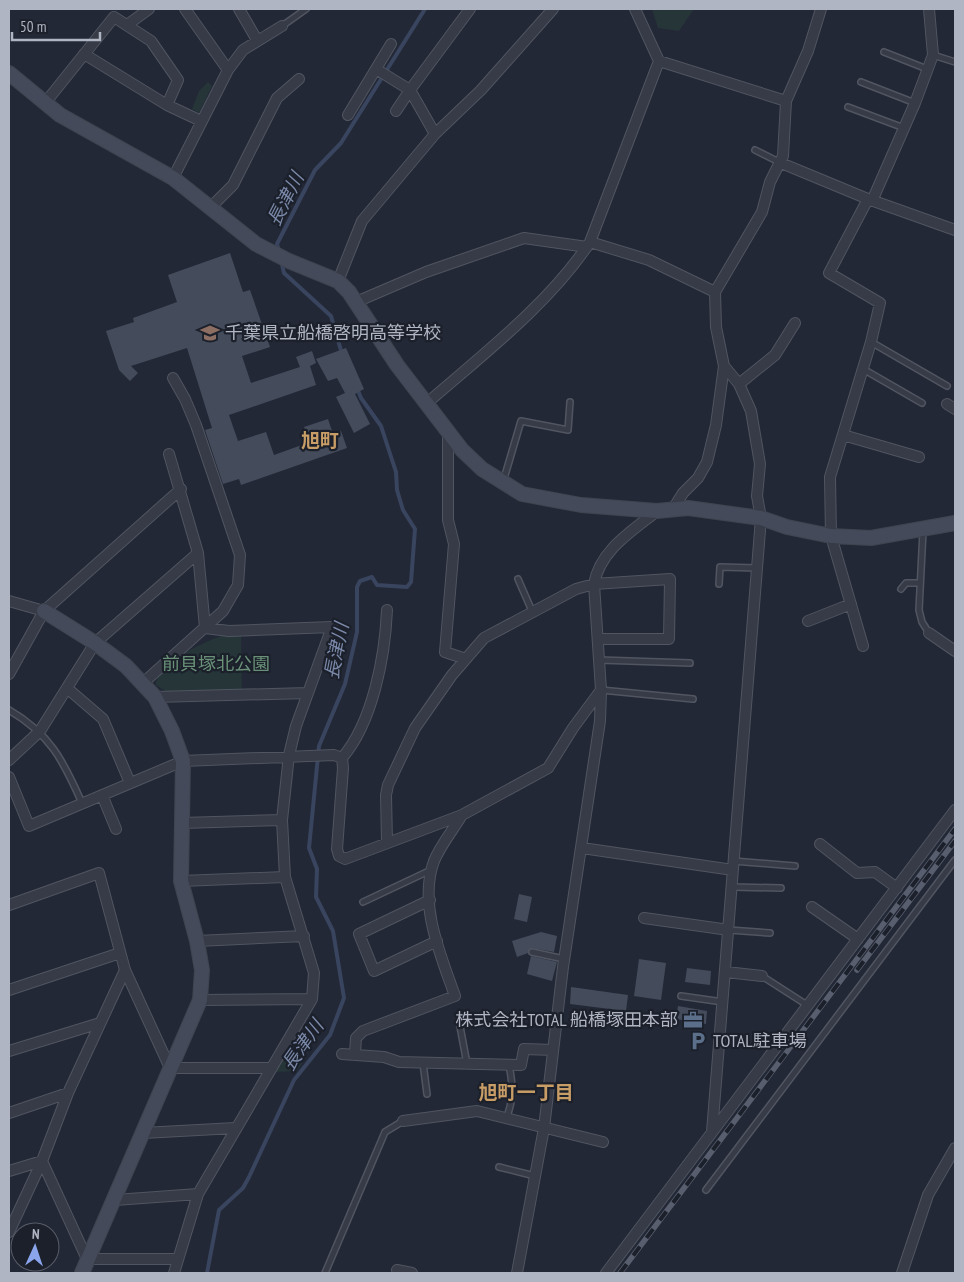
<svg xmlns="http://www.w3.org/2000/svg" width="964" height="1282" font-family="'PT Sans Narrow','Noto Sans JP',sans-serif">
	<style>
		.green { fill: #253538 }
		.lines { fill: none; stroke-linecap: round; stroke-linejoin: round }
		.stream { stroke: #39445e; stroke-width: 4 }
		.building { fill: #444b5b }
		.lane-casing { stroke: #505561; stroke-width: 8 }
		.street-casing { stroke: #505561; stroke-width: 12 }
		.secondary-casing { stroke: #3f4450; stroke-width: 16 }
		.lane { stroke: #363b47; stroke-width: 5 }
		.street { stroke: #363b47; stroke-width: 10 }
		.secondary { stroke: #444a59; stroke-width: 14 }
		.rail-casing { stroke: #585e6d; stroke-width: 5.5 }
		.rail { stroke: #1b202b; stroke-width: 4; stroke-dasharray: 11; stroke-linecap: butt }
		.labels { text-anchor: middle; stroke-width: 4.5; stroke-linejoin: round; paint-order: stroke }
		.poi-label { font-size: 18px; fill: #b0b5c3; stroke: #1b202b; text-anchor: start }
		.park-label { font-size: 18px; fill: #6a9178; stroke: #1b202b }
		.water-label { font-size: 19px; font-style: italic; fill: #7b89a9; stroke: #1b202b }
		.neighbourhood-label { font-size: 19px; font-weight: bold; fill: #c99d66; stroke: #1b202b }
	</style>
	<rect width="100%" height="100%" fill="#232836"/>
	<path class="green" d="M652,9H694L679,31L658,28Z
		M208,82L212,86L199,113L192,109L199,91Z
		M225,635H241L242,689L167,692L156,685C157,663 207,640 225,635Z
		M284,1054L287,1057H306L297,1071L274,1072Z"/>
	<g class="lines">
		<path class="stream" d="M279,251L277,244L315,170L341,143L425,9
			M281,260L284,273L331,316L342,354
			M207,1273L219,1210L243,1188L249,1177L294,1080L330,1035L344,998L333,931L316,897L317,869L309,848L319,746L345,684L357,632V587L360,581L372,577L377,585L407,587L411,582L415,529L403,510L397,490L396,472L381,426L361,398L357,388"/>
	</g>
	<path class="building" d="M230,253L243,292L250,290L270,347L242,356L251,383L300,367L296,357L312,351L316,363L310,366L316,385L229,415L238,441L266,432L274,455L310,442L304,427L328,419L333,434L341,431L347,448L241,485L239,479L223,484L205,430L212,428L187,348L131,366L138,373L130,381L119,370L106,331L134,322L133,318L177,302L168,275Z
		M346,348L364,389L355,394L370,424L354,433L336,397L345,393L337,378L328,381L316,359Z
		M519,894L532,897L527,922L514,919Z
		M541,932L557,936L554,952L531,948L528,953L517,957L512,941Z
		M531,956L557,962L552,981L527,974Z
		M639,959L666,963L661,1000L634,996Z
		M687,968L711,971L710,985L685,982Z
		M571,987L628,995L626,1011L570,1004Z
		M678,1006L707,1011L706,1024L676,1019Z"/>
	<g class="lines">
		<g class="lane-casing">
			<path id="lane" d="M282,26L306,9
				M884,52L927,69
				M933,55L955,62
				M861,82L915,103
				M848,107L904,128
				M755,150L781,163
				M871,342L947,386
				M863,369L922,403
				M503,482L521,421L568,430L570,402
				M923,531L919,610L922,622L929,633
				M518,579L532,611
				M719,584L720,567L757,568
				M901,589L906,583H920
				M599,660L690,663
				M601,690L693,699
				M9,710C50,734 63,760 82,803
				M733,861L795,866
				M732,887L781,888
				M363,902L431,870
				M729,930L770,933
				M532,952L564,959
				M762,976L807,1005
				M681,996L723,1002
				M459,1021L467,1064
				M423,1063L427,1094
				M506,1119C514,1099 513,1085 509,1065
				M499,1167L535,1176
				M706,1190L955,860
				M325,1273L385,1132L403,1121"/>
		</g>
		<g class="street-casing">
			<path id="street" d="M185,9L228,70
				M239,9L257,40
				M127,25L149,9
				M84,54L167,105L201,121
				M659,61L786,101
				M376,69L410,90L396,111
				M45,103L114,17L151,41L178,80L167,105
				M348,115L391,44
				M435,134L481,90L553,9
				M781,163L868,199L955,230
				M173,178L228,70L243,50L282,26
				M872,201L915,103L933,55L929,9
				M210,208L233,185L277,98L299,79
				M590,242L649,260L715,292
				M338,281L362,221L435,134L410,90L470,9
				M356,302L426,272L524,238L587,247
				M739,384L775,355L795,323
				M427,403C482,355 549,304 590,242L659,61L635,9
				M947,404L955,409
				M448,432V520L454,544L445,652L466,659
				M843,435L919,457
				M169,454L198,553L205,628L229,631L332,627L296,726L289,755L282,820L285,877L314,973L312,999L198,1194L174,1273
				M673,509L683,493L698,478L707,462L716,425L724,366L716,327L715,292L762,212L770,182L783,156L786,101L808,51L821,9
				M9,601L44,611
				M808,621L851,604
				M929,633L955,651
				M863,646L831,536L830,477L871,342L880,303L829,273L868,199
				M9,674L44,611L181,489
				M143,683L223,611L238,585L240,555L196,425L185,399L173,378
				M67,688L103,719L130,783
				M155,697L308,693
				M342,758C373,722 385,656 387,610
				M9,760L40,731L95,643L198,553
				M9,777L29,826L183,761L334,755L342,758L343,768L337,849L339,856L345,859L462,815L548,768L573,728L601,690
				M102,795L116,829
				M182,823L282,820
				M387,842L386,795L388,785L415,728L452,675L484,638L576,589L594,584L670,579L669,639H598
				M820,844L857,873L875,872L897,888
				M582,848L733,870
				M181,881L285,877
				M430,900L359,934L374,971L437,941
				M9,905L99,873L125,970L68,1093L42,1161L9,1232
				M812,907L858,939
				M644,918L729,930
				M197,941L304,936
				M125,970L170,1068H272
				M726,972L762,976
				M9,990L120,953
				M200,1000L312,999
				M9,1051L100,1023
				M342,1054L384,1057L399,1062L521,1065L524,1049L553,1050
				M355,1054L356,1038L363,1031L455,996C441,956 418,904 434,861C440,846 453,830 462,815
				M9,1113L68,1093
				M403,1121L477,1111L603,1142
				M712,1132L761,518L757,496L760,464L751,411L739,384L724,366
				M143,1133L235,1128
				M9,1171L42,1161L87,1259H178
				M115,1200L198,1194
				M397,1270L412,1273
				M517,1273L544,1128L563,967L600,721L601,690L594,584C600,550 632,531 657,511
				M606,1273L955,810
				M902,1273L928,1195L955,1148"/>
		</g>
		<g class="secondary-casing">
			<path id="secondary" d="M9,73L60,115L173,178L256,244L289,261L338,281L349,292L397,365L462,450L482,469L522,494L581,505L657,511L688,508L761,518L787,527L831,536L871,538L955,523
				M44,611L95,643L126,666L155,697L172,731L183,761L181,881L197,941L202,970L200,1000L82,1273"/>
		</g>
		<use href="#lane" class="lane"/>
		<use href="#street" class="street"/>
		<use href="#secondary" class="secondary"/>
		<g class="rail-casing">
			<path id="rail" d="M857,970L955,841
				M620,1273L955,829"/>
		</g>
		<use href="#rail" class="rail"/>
	</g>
	<defs>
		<g id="school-bare" transform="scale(1.5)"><path d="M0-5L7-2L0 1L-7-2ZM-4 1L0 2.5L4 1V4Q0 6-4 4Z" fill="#8d6e63" stroke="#1b202b" stroke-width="2.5" paint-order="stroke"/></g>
		<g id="office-bare" transform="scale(1.5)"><path d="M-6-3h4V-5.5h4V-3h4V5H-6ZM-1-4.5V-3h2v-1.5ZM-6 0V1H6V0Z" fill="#5c6f8a" stroke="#1b202b" stroke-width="2.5" paint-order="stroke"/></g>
		<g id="parking-bare" transform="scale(1.5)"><path d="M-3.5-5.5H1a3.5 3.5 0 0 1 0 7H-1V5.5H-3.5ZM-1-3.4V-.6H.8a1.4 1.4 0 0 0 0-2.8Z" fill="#5c6f8a" stroke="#1b202b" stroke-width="2.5" paint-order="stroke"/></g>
	</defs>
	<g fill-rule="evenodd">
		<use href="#school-bare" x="210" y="333"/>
		<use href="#office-bare" x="693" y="1020"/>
		<use href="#parking-bare" x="698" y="1041"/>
	</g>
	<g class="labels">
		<g class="poi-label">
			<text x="225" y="339">千葉県立船橋啓明高等学校</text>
			<text x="678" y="1026" text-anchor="end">株式会社TOTAL 船橋塚田本部</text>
			<text x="713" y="1047">TOTAL駐車場</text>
		</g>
		<g class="park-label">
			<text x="216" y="670">前貝塚北公園</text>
		</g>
		<g class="water-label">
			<text transform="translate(285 199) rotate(-63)" y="7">長津川</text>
			<text transform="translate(336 651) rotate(-79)" y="7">長津川</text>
			<text transform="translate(302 1045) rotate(-55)" y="7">長津川</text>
		</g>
		<g class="neighbourhood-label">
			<text x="320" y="447">旭町</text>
			<text x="526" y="1099">旭町一丁目</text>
		</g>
	</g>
	<rect width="964" height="1282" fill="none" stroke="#b0b5c3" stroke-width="20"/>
	<g transform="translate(35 1247) rotate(3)"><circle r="24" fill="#1b202b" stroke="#575c68"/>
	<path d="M0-4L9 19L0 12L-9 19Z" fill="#8ba5ed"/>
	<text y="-8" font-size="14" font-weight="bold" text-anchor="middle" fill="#b0b5c3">N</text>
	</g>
	<path d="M12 32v8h88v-8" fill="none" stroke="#b0b5c3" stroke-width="2.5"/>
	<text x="20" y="32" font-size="15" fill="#b0b5c3" stroke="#1b202b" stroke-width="4" paint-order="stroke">50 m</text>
</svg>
